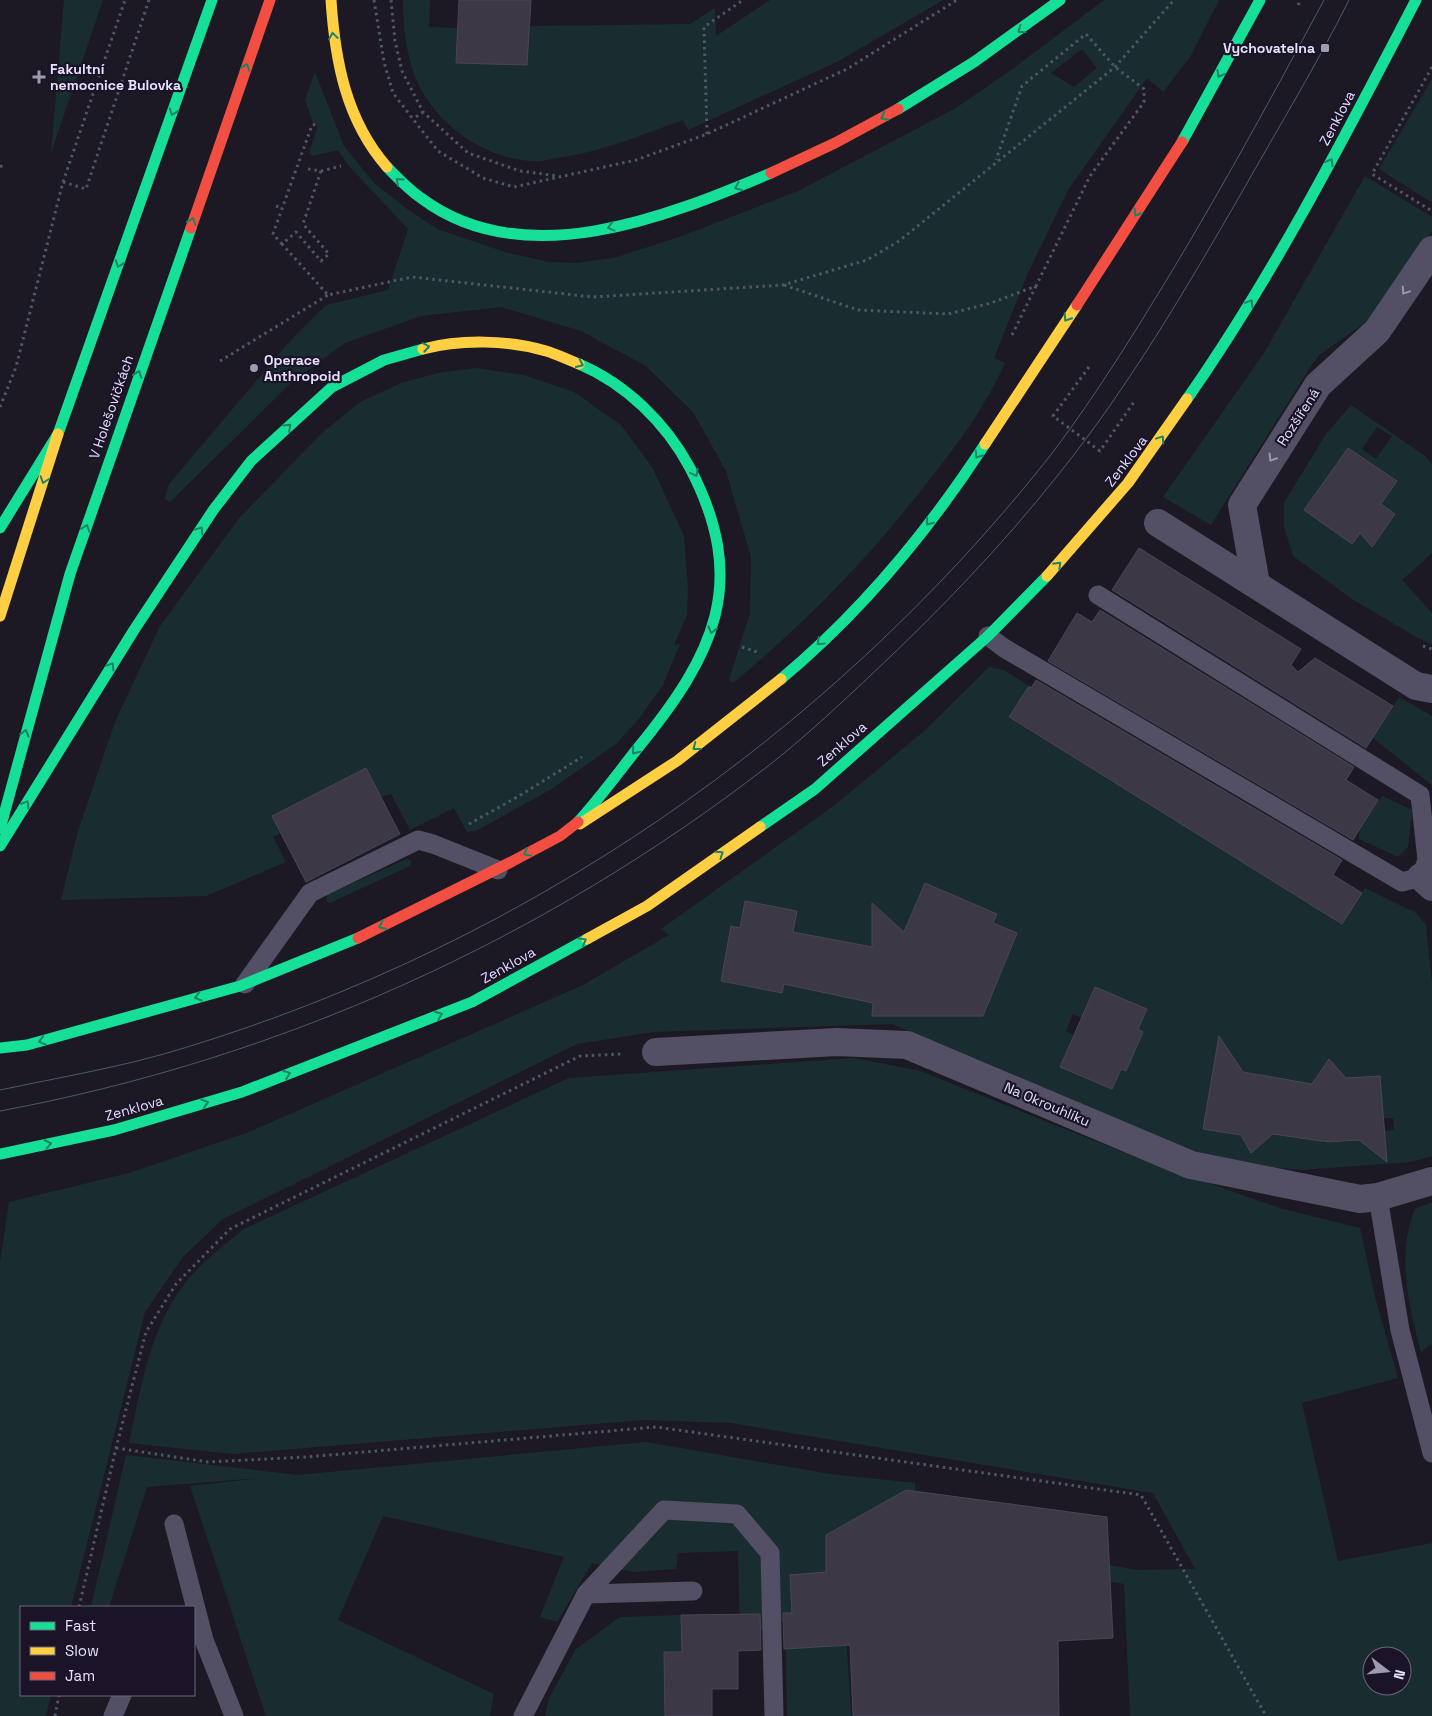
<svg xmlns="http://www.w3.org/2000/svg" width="1432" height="1716" font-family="'Space Grotesk',sans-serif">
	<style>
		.green { fill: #192d31; fill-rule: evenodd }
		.building { fill: #3c3845; stroke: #4a4556 }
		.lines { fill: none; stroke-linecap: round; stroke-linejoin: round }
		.path { stroke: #4f5665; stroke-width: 3; stroke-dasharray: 2.5 4; stroke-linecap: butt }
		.lane { stroke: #534f64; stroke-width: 19 }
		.street { stroke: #534f64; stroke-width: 28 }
		.fast { stroke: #16e098; stroke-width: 11 }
		.slow { stroke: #ffcf43; stroke-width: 11 }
		.jam { stroke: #f24e42; stroke-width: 11 }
		.tram { stroke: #4e5a6b; stroke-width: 1 }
		.oneway { stroke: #188466 }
		.oneway2 { stroke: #9d98b0 }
		.poi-dot { fill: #a09ab0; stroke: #1b1429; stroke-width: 2 }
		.labels { text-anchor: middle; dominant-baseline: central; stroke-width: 4.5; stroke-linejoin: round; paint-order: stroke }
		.poi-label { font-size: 14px; font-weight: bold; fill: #e7e0fb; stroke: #1b1429; text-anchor: start }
		.street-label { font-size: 14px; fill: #e7e0fb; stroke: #1b1429 }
	</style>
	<rect width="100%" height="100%" fill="#1c1924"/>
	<g class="green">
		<path d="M64,0H103L51,153Z"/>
		<path d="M403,0H430L429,27L458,28L456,63L527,65L529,26L690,24L715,8L716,36L770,0H943L837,62L688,130L683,120C641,135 601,152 557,158C550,159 541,162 534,161C479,159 425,117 411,64C405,43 403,22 403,0Z"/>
		<path d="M1104,0H1219L1190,57L1163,92L1147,78L1068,190L1028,273L994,358L1005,363C985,408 956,446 926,484C869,558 805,623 733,683L729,680L750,613L751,557L726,471L693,412L646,366L581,331L501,307L421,316L345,343L293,381L170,502L165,499L169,484L290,341L326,305L388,290L408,229L348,165L338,150L312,156L309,153L318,126L313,123L305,99L315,72L344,146L374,183L407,209L437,229L505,252L548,262L575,263L614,258L682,236L798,191L956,108L1011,70ZM1082,49L1097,68L1074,87L1051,73Z"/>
		<path d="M1432,79V200L1431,202L1379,169Z"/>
		<path d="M1365,176L1432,217V231L1372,318L1319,355L1311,366L1211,525L1163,497L1264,353Z"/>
		<path d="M476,368L524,375L574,392L621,425L652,467L684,536L688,589L687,615L674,645L680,644L663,685L638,720L616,744L550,790L476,831L467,832L454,808L410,830L391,794L381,797L366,768L273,815L281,833L273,837L286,862L206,896L61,900L78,831L115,722L160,626L240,517L323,432L360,402L401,383L438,373Z"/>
		<path d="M1351,405L1425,456L1432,464V553L1402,580L1432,613V644L1418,638L1352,599L1293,556L1284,527V503L1326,434ZM1377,427L1392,436L1376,459L1362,449ZM1348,448L1397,481L1381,504L1395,514L1383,531L1368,521L1352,544L1305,510Z"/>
		<path d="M989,667L1004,670L1029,686L1009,718L1342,924L1365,888L1416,913L1426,925L1432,984V1156L1411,1162L1302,1170L1238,1164L1189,1152L995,1072L893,1024L653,1032L577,1044L223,1219L183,1257L145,1312L71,1607H21V1695H51L46,1716H0V1262L9,1202L129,1173L249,1132L583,985L669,935L661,929L835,805L923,732ZM926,883L997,914L993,923L873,1016L872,904L904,932ZM745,901L797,911L782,993L721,981L731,926L740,928ZM1146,1009L1138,1029L1143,1032L1126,1071L1121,1069L1111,1089L1060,1067L1074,1035L1066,1031L1073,1014L1082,1018ZM1239,1072L1266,1133L1264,1142L1259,1146H1248L1244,1139ZM1318,1077L1343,1078L1383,1118H1393L1394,1130L1384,1131L1372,1149L1366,1146L1364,1140L1323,1143Z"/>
		<path d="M1399,697L1432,716V785L1373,738Z"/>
		<path d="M1383,796L1412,810L1408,847L1398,857L1359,839C1358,826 1373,804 1383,796Z"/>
		<path d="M406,859L411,861L410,866L330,903L326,901L327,895Z"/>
		<path d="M854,1058L920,1071L1135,1157L1279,1208L1360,1228L1375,1297L1398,1378L1302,1403L1338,1561L1432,1543V1716H1130L1124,1584L840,1531L851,1716H787L785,1620L740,1641L738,1551L678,1553L676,1569L633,1572L592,1563L557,1622L540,1617L564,1557L383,1516L338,1620L494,1694L490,1716H266L190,1486L260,1478L147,1487L109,1607H91L126,1455L298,1475L646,1442L830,1474L915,1483L919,1531L1137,1570L1195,1569L1153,1493L731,1423L643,1420L233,1454L129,1443C141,1389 149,1331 183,1286C199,1264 223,1246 244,1229L569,1078ZM1372,1656H1402V1686H1372Z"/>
		<path d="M1432,1202V1346L1431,1344L1421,1352C1409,1307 1396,1255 1415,1209Z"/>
		<path d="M681,1615L682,1652L665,1716H545L549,1699L575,1650L620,1617Z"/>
	</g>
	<g class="building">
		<path d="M459,0H531L527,65L456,63Z"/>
		<path d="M1348,448L1397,481L1381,504L1395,514L1372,547L1360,533L1352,544L1304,510Z"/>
		<path d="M1139,548L1301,649L1291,665L1298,672L1315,658L1393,706L1366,748L1112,590Z"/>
		<path d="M1100,610L1354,767L1346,780L1378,800L1353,840L1048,661L1077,613L1092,622Z"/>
		<path d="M1036,680L1342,860L1333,875L1362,893L1342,924L1009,717L1029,686L1031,688Z"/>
		<path d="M366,768L400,834L306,882L272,816Z"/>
		<path d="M925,883L997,914L993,923L1017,933L983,1016H872L873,1003L784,984L782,993L721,981L731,926L740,928L745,901L797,911L793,932L872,947V903L904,932Z"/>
		<path d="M1095,987L1147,1009L1138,1029L1143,1032L1126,1071L1121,1069L1112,1089L1060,1067Z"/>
		<path d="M1219,1036L1243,1072L1312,1084L1329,1059L1346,1078L1380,1076L1387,1162L1359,1140L1328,1142L1273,1134L1251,1153L1241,1135L1203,1129Z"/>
		<path d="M906,1490L1107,1517L1113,1638L1058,1641L1059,1716H853L850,1645L784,1649L783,1613H792L790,1575L826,1572V1535Z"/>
		<path d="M760,1614L761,1650L738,1651V1689H712V1716H665L664,1652H682L681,1615Z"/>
	</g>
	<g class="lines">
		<g class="path">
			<path d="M374,0L384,62L393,93L409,114L438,151L483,178L514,187L636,160L707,134L847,69L957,0"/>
			<path d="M391,0L395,41L402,71L423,112L468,153L520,171L558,176"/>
			<path d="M1298,5L1301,0"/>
			<path d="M1432,67L1372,174L1432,211"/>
			<path d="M416,117L423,112"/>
			<path d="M707,134L704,27L743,0"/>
			<path d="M0,166L6,167"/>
			<path d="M308,169L321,171L341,166"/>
			<path d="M321,171L303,224L329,254L321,261L296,232L282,244L328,295L412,277L593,297L783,285L867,260L899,241L1115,67L1174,0"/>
			<path d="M63,182L86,189L149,0"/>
			<path d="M276,206L282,208"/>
			<path d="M282,244L273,234L312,125L319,124"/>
			<path d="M784,285L858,310L948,314L991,303L1036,286L1090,176L1144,102V89L1115,67L1086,34L1022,86L996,160"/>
			<path d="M1012,335L1036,286"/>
			<path d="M220,361L328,295"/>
			<path d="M1089,367L1053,416L1100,451L1134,402"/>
			<path d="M0,407L16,367L63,182L125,0"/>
			<path d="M1423,646L1432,649"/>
			<path d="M742,647L757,652"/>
			<path d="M469,824L519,796L582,757"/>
			<path d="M116,1448L208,1462L306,1457L656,1427L1141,1495L1266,1716"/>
			<path d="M79,1607L116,1448L146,1332L176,1284L230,1229L580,1056L621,1054"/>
			<path d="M55,1716L59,1695"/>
		</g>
		<g class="lane">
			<path d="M988,636L1004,648L1402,882L1421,877L1427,860L1420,795L1098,595"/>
			<path d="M245,984L310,893L418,840L433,844L498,870"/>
			<path d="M1378,1197L1400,1330L1432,1453"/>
			<path d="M174,1524L204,1640L234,1716"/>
			<path d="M586,1594L693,1591"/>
			<path d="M113,1716L122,1695"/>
			<path d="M523,1716L586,1594L664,1510L737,1514L770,1553L774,1716"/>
		</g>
		<g class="street">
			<path d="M1158,523L1416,686L1432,689"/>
			<path d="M1256,584L1242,505L1318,385L1377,331L1432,250"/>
			<path d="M1421,877L1432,887"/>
			<path d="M656,1052L837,1042L907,1045L1191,1165L1360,1199L1378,1197L1432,1181"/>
		</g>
		<g class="fast">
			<path d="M898,109L974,62L1060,0"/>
			<path d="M1182,142L1260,0"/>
			<path d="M387,167C398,178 408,189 421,198C524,275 666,217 771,173"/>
			<path d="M1187,399C1275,273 1345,136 1416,0"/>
			<path d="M0,528L58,434L212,0"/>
			<path d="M781,679C860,613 929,530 985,444"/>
			<path d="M578,822C599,799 618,773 637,749C714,655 750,583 690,468C666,423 626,384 579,364"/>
			<path d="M760,827L815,789L988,636L1047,576"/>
			<path d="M0,829L70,574L191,228"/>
			<path d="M0,846L134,630L214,509L251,461L332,387L384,360L423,349"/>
			<path d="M0,1048L27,1045L240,986L358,938"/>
			<path d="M0,1154L114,1130L242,1092L472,1002L587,939"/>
		</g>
		<g class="slow">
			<path d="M331,0C335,61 346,120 387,167"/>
			<path d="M423,349C461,339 508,340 546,351C557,354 568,360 579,364"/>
			<path d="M985,444L1077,305"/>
			<path d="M1047,576L1128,483L1187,399"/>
			<path d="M0,616L58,434"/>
			<path d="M580,824L677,761L781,679"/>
			<path d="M587,939L647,906L760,827"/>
		</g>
		<g class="jam">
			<path d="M771,173L835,143L898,109"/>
			<path d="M191,228L270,0"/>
			<path d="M1077,305L1182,142"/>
			<path d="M358,938L511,862L560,836L578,822"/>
		</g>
		<g class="tram">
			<path d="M0,1090C61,1077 123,1067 184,1048C523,945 825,738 1046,461C1081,416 1112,368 1142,320C1207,216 1266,108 1324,0"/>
			<path d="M0,1111C280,1059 543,940 768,766C804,738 838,706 871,675C938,612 1001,547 1058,475C1128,388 1186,289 1242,192C1278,128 1316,66 1349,0"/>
		</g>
	</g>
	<defs><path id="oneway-chevron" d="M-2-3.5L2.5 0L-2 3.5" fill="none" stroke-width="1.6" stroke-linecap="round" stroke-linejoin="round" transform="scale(1.25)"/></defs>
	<g class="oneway">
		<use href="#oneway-chevron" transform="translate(1021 30) rotate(145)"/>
		<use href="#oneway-chevron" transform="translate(333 36) rotate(-98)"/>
		<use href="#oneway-chevron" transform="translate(246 67) rotate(-71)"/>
		<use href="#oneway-chevron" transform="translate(1220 74) rotate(119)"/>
		<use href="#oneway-chevron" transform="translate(173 112) rotate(109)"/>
		<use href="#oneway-chevron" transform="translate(884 117) rotate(153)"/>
		<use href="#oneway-chevron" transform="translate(1330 162) rotate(-61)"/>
		<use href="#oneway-chevron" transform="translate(399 181) rotate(-138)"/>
		<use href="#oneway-chevron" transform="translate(738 187) rotate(158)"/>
		<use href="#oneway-chevron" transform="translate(1137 213) rotate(123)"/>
		<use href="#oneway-chevron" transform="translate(192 221) rotate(-71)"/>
		<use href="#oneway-chevron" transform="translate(611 227) rotate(165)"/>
		<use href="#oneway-chevron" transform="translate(119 264) rotate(110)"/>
		<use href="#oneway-chevron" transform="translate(1250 303) rotate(-59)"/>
		<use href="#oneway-chevron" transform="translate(1067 318) rotate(123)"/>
		<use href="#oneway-chevron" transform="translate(426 347) rotate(-10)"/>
		<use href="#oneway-chevron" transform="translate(580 364) rotate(25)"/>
		<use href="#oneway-chevron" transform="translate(138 374) rotate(-71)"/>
		<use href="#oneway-chevron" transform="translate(288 427) rotate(-43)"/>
		<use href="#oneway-chevron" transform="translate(1161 439) rotate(-56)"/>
		<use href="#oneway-chevron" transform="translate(978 455) rotate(123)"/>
		<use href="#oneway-chevron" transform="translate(695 473) rotate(62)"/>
		<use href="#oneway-chevron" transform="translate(44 480) rotate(108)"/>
		<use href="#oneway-chevron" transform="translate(929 522) rotate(128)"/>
		<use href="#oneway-chevron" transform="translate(86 528) rotate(-71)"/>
		<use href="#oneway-chevron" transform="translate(200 530) rotate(-56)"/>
		<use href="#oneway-chevron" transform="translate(1058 565) rotate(-45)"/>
		<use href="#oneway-chevron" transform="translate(712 630) rotate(104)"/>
		<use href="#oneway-chevron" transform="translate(820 642) rotate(136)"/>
		<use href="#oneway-chevron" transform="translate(111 666) rotate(-58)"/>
		<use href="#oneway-chevron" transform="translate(25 733) rotate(-76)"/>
		<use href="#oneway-chevron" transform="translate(696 747) rotate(143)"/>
		<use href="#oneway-chevron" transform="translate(635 751) rotate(129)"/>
		<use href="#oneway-chevron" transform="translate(26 804) rotate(-58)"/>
		<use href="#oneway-chevron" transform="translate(527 853) rotate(151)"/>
		<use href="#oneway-chevron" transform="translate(720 854) rotate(-35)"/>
		<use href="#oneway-chevron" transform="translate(382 926) rotate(155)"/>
		<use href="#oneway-chevron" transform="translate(583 941) rotate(-29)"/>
		<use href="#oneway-chevron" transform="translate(198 997) rotate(164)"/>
		<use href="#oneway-chevron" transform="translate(439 1015) rotate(-21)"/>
		<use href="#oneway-chevron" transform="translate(42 1041) rotate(164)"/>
		<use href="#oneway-chevron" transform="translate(287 1074) rotate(-21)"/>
		<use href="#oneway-chevron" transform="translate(205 1103) rotate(-17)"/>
		<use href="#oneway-chevron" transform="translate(48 1144) rotate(-12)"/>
	</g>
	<g class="oneway2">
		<use href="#oneway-chevron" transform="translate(1405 291) rotate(124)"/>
		<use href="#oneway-chevron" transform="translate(1272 458) rotate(122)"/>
	</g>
	<g class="poi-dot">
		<rect x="1320" y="43" width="10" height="10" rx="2.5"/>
		<path d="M36.5 69.5h5v5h5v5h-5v5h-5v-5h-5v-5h5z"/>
		<circle cx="254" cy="368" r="5"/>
	</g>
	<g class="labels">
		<g class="poi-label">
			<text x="1315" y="48" text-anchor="end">Vychovatelna</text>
			<text x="50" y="69">Fakultní<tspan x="50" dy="16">nemocnice Bulovka</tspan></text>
			<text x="264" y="360">Operace<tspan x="264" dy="16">Anthropoid</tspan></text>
		</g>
		<g class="street-label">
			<text transform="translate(1337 118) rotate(-62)">Zenklova</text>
			<text transform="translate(111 407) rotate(-71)">V Holešovičkách</text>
			<text transform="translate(1298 417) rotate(-57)">Rozšířená</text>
			<text transform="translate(1126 461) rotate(-53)">Zenklova</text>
			<text transform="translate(842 744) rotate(-41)">Zenklova</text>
			<text transform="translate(508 965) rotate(-29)">Zenklova</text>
			<text transform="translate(1047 1104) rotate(23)">Na Okrouhlíku</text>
			<text transform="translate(134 1108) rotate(-16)">Zenklova</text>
		</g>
	</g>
	<rect x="20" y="1606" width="175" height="90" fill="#1b1429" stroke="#6d667d"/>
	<rect x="30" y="1622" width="25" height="8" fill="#16e098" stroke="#6d667d"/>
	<text x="65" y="1631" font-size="15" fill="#e7e0fb">Fast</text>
	<rect x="30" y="1647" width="25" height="8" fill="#ffcf43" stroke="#6d667d"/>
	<text x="65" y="1656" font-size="15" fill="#e7e0fb">Slow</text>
	<rect x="30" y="1672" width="25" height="8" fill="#f24e42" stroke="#6d667d"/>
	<text x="65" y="1681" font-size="15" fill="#e7e0fb">Jam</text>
	<g transform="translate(1387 1671) rotate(106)"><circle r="24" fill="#1b1429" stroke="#6d667d"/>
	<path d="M0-4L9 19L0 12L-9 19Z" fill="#a09ab0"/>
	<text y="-8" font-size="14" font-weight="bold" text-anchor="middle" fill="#e7e0fb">N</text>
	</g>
</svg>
